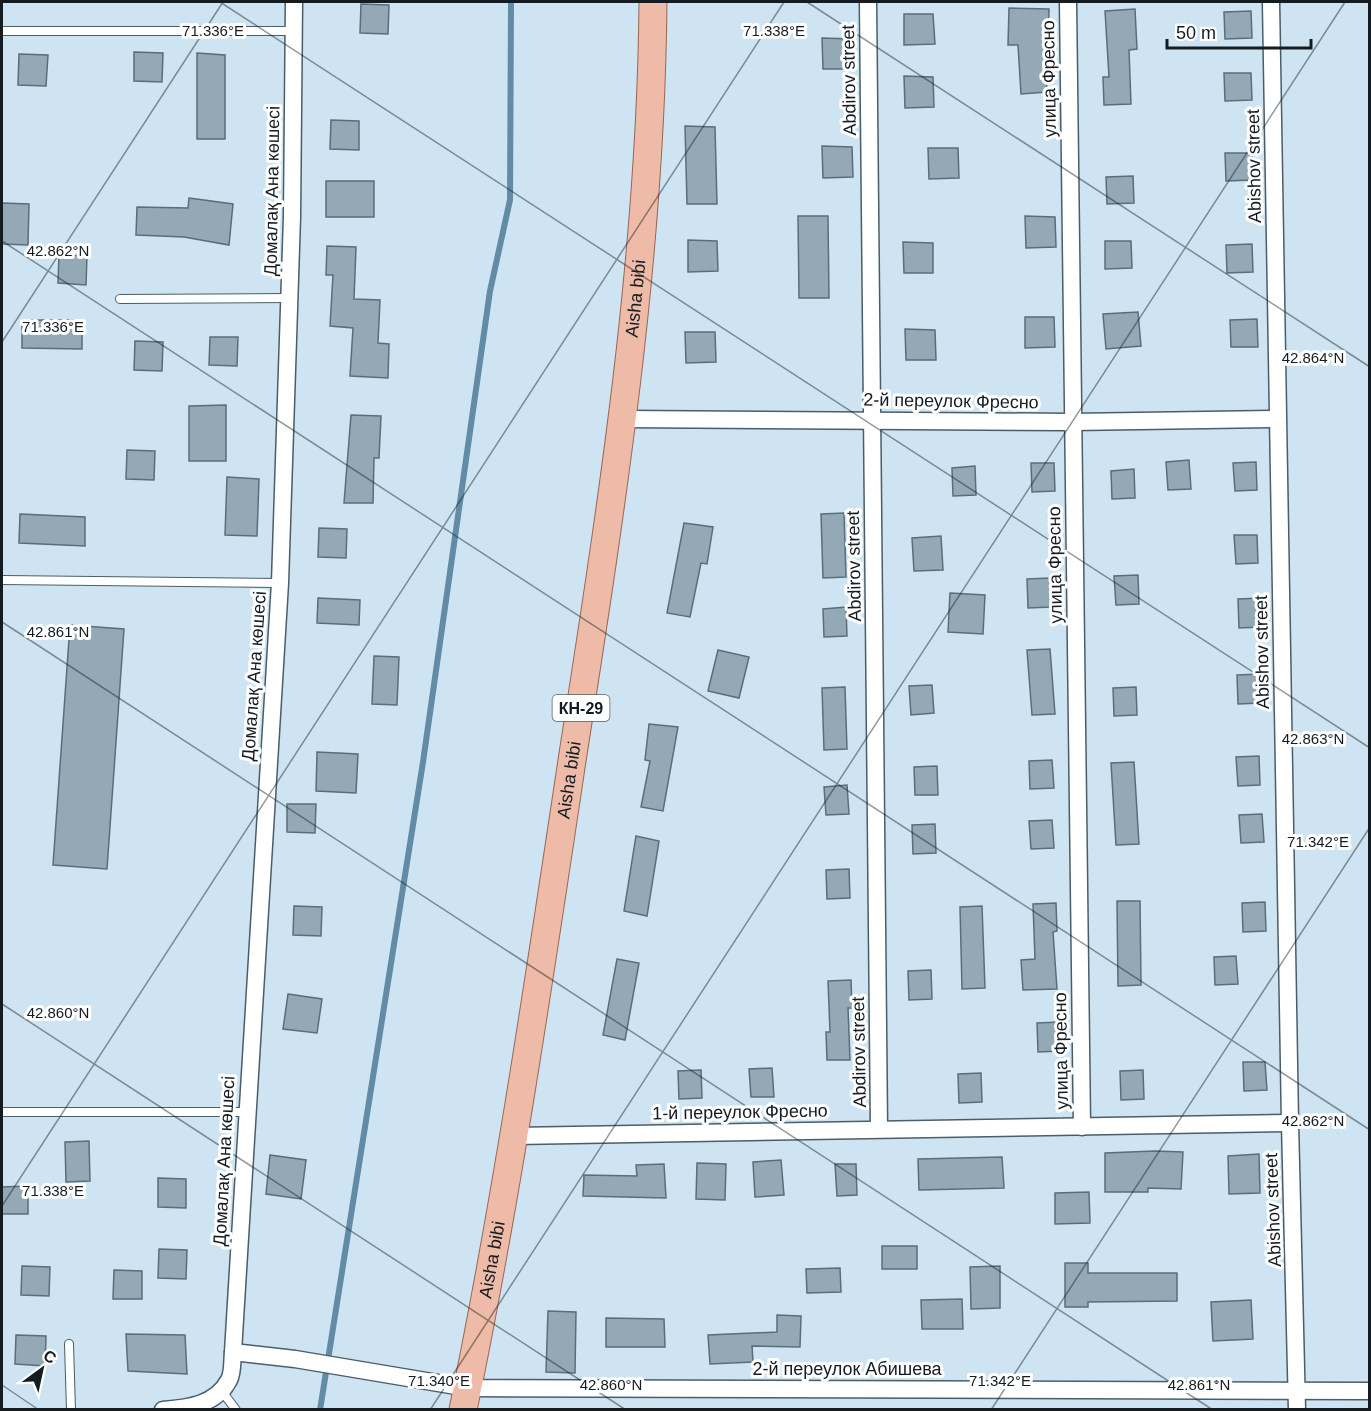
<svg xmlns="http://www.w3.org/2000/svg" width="1371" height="1411" font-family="Helvetica,sans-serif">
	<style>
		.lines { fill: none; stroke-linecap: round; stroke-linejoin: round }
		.stream { stroke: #628ca5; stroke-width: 6 }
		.building { fill: #94a9b6; stroke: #5a6e7a; stroke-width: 1.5 }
		.service-casing { stroke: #4a5d69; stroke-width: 10 }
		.minor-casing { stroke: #4a5d69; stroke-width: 19 }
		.primary-casing { stroke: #996652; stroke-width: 29 }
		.service { stroke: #fff; stroke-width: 8 }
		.minor { stroke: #fff; stroke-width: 16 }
		.primary { stroke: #edbba7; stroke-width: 27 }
		.ticks { fill: none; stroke: #141c21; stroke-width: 1.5; stroke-opacity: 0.45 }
		.labels { text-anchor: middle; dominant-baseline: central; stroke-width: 6; stroke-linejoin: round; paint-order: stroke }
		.shield { fill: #fff; stroke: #5a6064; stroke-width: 1.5 }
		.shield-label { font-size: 16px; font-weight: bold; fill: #141c21 }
		.street-label { font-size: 18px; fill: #141c21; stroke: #fff }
		.ticks-label { font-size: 15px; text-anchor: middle; fill: #141c21; stroke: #fff; stroke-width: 6; stroke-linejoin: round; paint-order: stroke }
	</style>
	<rect width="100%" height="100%" fill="#cee4f2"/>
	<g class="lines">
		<path class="stream" d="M320,1410L423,762L490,291L510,200L511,2"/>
	</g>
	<g class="building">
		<path d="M361,4L389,5L388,34L360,33Z"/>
		<path d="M1009,8L1049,9L1048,46H1045L1047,92L1021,94L1018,45H1008Z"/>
		<path d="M1135,9L1137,49L1129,50L1131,104L1104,105L1103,77H1109L1105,11Z"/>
		<path d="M1251,11L1252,38L1225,39L1224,12Z"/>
		<path d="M904,14H933L935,44L904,45Z"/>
		<path d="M822,38L852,39V69H823Z"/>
		<path d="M134,52L163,53L162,82L134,81Z"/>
		<path d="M197,53L225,55V139H197Z"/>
		<path d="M19,54L48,55L46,86L18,85Z"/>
		<path d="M1224,73H1251L1252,100L1225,101Z"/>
		<path d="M904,76L933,77L934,107L905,108Z"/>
		<path d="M331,120L359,121V150L330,149Z"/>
		<path d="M685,126L715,127L717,204H687Z"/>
		<path d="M822,146L852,147L853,177L823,178Z"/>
		<path d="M928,148H958L959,178L929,179Z"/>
		<path d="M1225,153H1252L1253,180L1226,181Z"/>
		<path d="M1133,176L1134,203L1107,204L1106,177Z"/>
		<rect x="326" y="181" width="48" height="36"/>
		<path d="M189,198L233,204L229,245L184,237L136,235L137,207L188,208Z"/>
		<path d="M2,203L29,204L28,245L2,244Z"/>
		<path d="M798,216H828L829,298H799Z"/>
		<path d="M1025,216L1055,217L1056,247L1026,248Z"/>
		<path d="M688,240L717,241L718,271L688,272Z"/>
		<path d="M1105,241H1131L1132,268L1105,269Z"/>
		<path d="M903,242L933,243V273H904Z"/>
		<path d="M1252,244L1253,272L1227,273L1226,245Z"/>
		<path d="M327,246L356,247L354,299L380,300L378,343L389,344L388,378L350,376L353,328L330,326L333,275H326Z"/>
		<path d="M59,255L87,256L86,285L58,283Z"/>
		<path d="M1138,312L1141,346L1106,349L1103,314Z"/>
		<path d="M1025,317H1054L1055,347L1025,348Z"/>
		<path d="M1257,319L1258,347H1231L1230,320Z"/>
		<path d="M22,320H82V349L22,348Z"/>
		<path d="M905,329L935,330L936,360H906Z"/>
		<path d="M685,332H715L716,362L686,363Z"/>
		<path d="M210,337H238L237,366L209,365Z"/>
		<path d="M135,341L163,342L162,371L134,370Z"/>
		<path d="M226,405V461H189V406Z"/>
		<path d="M351,415L381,416L379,458H374L373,503H344Z"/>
		<path d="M127,450L155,451L154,480L126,479Z"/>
		<path d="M1189,460L1191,489L1168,490L1166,462Z"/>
		<path d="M1256,462L1257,490L1235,491L1233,463Z"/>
		<path d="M1031,463H1054L1055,491L1032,492Z"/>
		<path d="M975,466L976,495L953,496L952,468Z"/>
		<path d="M1134,469L1135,498L1112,499L1111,471Z"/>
		<path d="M227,477L259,479L257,536L225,535Z"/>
		<path d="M844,513L846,577L823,578L821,514Z"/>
		<path d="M20,514L85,517V546L19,543Z"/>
		<path d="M684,523L713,527L707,564L701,563L690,617L667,613Z"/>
		<path d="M319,528L347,529L346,558L318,557Z"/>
		<path d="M1234,535H1257L1258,563L1236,564Z"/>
		<path d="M941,536L943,570L914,571L912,538Z"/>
		<path d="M1138,575L1139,604L1116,605L1114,576Z"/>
		<path d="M1050,578L1051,607L1028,608L1027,579Z"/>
		<path d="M950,593L985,595L983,634L948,632Z"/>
		<path d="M318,598L360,600L359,625L317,623Z"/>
		<path d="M1261,598L1262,627L1239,628L1238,599Z"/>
		<path d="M846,607L847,636L824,637L823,609Z"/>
		<path d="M70,625L124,629L107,869L53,865Z"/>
		<path d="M1050,649L1055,714L1032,715L1027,650Z"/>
		<path d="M718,650L749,657L739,698L708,691Z"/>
		<path d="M374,656L399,657L397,705L372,704Z"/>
		<path d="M1260,674L1261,703L1238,704L1237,675Z"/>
		<path d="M932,685L934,713L911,715L909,686Z"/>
		<path d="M845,687L847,749L824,750L822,688Z"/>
		<path d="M1136,687L1137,715L1114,716L1113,688Z"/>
		<path d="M649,724L678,727L663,811L641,807L650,761L645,760Z"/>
		<path d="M317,752L358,754L356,793L316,791Z"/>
		<path d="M1259,756L1260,785L1238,786L1236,757Z"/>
		<path d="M1052,760L1054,788L1030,789L1029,761Z"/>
		<path d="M1134,762L1139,844L1116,845L1111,763Z"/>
		<path d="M937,766L938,795H915L914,767Z"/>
		<path d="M847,785L849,814L826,815L824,787Z"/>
		<path d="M287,804H316L315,833L287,832Z"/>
		<path d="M1262,814L1264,842L1241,843L1239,815Z"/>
		<path d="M1052,820L1054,848L1031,849L1029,821Z"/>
		<path d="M935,824L936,853L913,854L912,825Z"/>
		<path d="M636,836L659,841L647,916L624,911Z"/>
		<path d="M849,869L850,898L827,899L826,870Z"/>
		<path d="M1117,901H1140L1141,985L1118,986Z"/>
		<path d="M1265,902L1266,931L1243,932L1242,903Z"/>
		<path d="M1056,903L1057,931L1053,932L1057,989L1023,990L1021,960L1035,959L1033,904Z"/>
		<path d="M294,906L322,907L321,936L293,935Z"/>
		<path d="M982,906L985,988L962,989L960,907Z"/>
		<path d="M1236,956L1238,984L1215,985L1214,957Z"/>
		<path d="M617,959L639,963L625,1040L603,1035Z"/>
		<path d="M931,970L932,999L909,1000L908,971Z"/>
		<path d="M851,980L852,1008H848L850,1060H827L826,1032H830L828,981Z"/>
		<path d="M288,994L322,999L317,1033L283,1029Z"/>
		<path d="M1059,1022L1061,1051L1038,1052L1037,1023Z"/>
		<path d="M1243,1062H1265L1267,1090L1244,1091Z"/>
		<path d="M772,1068L774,1097H751L749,1069Z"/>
		<path d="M701,1070L702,1098L679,1099L678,1071Z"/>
		<path d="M1143,1070L1144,1099L1121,1100L1120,1071Z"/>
		<path d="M981,1073L982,1102L959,1103L958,1074Z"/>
		<path d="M89,1141L90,1181L66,1182L65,1142Z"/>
		<path d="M1155,1151L1183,1152L1181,1189L1148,1188V1192H1105V1153Z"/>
		<path d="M1259,1154L1260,1193L1229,1194L1228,1156Z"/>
		<path d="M270,1155L306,1160L301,1199L266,1194Z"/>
		<path d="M1002,1157L1004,1188L919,1190L918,1159Z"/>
		<path d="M781,1160L784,1195L755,1197L753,1162Z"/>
		<path d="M697,1163L726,1164L725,1200L696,1199Z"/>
		<path d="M664,1164L666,1198L583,1196L584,1175L637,1176L636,1165Z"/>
		<path d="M835,1164H856L857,1195L837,1196Z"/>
		<path d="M158,1178L186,1179V1208L158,1207Z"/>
		<path d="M28,1186V1214H2V1187Z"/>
		<path d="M1089,1192L1090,1223L1055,1224V1193Z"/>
		<rect x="882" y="1246" width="35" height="23"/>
		<path d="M159,1249L187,1250L186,1279L158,1278Z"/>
		<path d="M1065,1263H1088V1273H1177V1301L1088,1302V1307H1065Z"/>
		<path d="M22,1266L50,1267L49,1296L21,1295Z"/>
		<path d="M1000,1266V1308L971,1309L970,1267Z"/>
		<path d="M840,1268L841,1292L807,1293L806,1269Z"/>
		<path d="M114,1270L142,1271V1299H113Z"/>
		<path d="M962,1299L963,1329H922L921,1300Z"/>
		<path d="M1251,1300L1253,1339L1213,1341L1211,1302Z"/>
		<path d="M548,1311L576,1312L575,1373L546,1372Z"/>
		<path d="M777,1315L801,1316L800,1347L752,1346L753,1362L710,1364L708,1335L777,1332Z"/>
		<path d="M606,1318L664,1319L665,1347H606Z"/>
		<path d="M126,1334L185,1335L187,1374L128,1371Z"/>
		<path d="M16,1335L46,1336L45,1366L15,1364Z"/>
	</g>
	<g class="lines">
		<g class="service-casing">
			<g id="service">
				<path d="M2,31H294"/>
				<path d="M120,299L289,298"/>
				<path d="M2,580L280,583"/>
				<path d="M2,1112H246"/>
				<path d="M69,1344L71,1410"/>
				<path d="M221,1390L236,1410"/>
			</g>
		</g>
		<g class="minor-casing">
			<g id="minor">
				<path d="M868,2L879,1129"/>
				<path d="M1068,2L1082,1127"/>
				<path d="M1271,2L1290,1123L1297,1410"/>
				<path d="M624,419L1072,422L1277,419"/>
				<path d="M515,1136L1290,1123"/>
				<path d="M233,1352L295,1359L468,1388L1370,1391"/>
				<path d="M163,1410C188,1408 216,1405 229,1380C233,1373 232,1361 233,1352L280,583L292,217L294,2"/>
			</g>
		</g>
		<g class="primary-casing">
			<g id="primary">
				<path id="s1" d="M463,1410C508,1192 540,973 573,754C612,504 651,255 653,2"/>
			</g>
		</g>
		<use href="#service" class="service"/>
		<use href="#minor" class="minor"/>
		<use href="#primary" class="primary"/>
	</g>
	<path class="ticks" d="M220,2L1370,748M807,2L1370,367M2,241L1370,1130M2,342L223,2M2,622L1213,1410M2,1004L626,1410M2,1206L784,2M2,1385L39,1410M430,1410L1345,2M991,1410L1370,827"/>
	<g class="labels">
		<rect class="shield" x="552.5" y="695" width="57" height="26" rx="4.5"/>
		<g class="shield-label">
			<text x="581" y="708">КН-29</text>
		</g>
		<g class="street-label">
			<text transform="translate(1049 79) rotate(-91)">улица Фресно</text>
			<text transform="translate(849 80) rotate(-91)">Abdirov street</text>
			<text transform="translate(1254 166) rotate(-91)">Abishov street</text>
			<text transform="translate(272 191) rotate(-89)">Домалақ Ана көшесі</text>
			<text stroke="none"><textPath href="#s1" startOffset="1125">Aisha bibi</textPath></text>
			<text transform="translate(951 401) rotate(1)">2-й переулок Фресно</text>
			<text transform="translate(1055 565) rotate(-91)">улица Фресно</text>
			<text transform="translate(854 566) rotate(-91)">Abdirov street</text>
			<text transform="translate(1262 652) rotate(-91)">Abishov street</text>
			<text transform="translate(254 676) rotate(-86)">Домалақ Ана көшесі</text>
			<text stroke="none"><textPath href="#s1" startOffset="639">Aisha bibi</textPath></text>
			<text transform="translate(1061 1051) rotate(-91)">улица Фресно</text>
			<text transform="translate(859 1052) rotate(-91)">Abdirov street</text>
			<text transform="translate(740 1112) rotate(-1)">1-й переулок Фресно</text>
			<text transform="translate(224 1161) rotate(-87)">Домалақ Ана көшесі</text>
			<text transform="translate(1273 1210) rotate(-92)">Abishov street</text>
			<text stroke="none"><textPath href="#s1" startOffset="153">Aisha bibi</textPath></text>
			<text x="847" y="1369">2-й переулок Абишева</text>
		</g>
	</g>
	<g class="ticks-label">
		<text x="213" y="36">71.336°E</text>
		<text x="774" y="36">71.338°E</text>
		<text x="58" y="256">42.862°N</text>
		<text x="53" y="332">71.336°E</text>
		<text x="1313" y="363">42.864°N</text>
		<text x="58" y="637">42.861°N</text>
		<text x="1313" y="744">42.863°N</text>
		<text x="1318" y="847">71.342°E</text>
		<text x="58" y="1018">42.860°N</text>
		<text x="1313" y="1126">42.862°N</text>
		<text x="53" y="1196">71.338°E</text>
		<text x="439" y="1386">71.340°E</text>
		<text x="1000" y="1386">71.342°E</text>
		<text x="611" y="1390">42.860°N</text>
		<text x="1199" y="1390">42.861°N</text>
	</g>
	<rect width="1371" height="1411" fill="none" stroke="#141c21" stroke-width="6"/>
	<g transform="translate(42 1369) rotate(33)" stroke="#ffffff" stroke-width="4.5" paint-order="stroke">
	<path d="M0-4.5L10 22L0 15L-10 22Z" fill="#141c21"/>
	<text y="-9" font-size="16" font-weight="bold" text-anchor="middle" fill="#141c21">С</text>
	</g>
	<path d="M1167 39v9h144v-9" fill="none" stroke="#141c21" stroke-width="3"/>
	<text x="1176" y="39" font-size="18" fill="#141c21" stroke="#ffffff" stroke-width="4.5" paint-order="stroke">50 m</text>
</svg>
